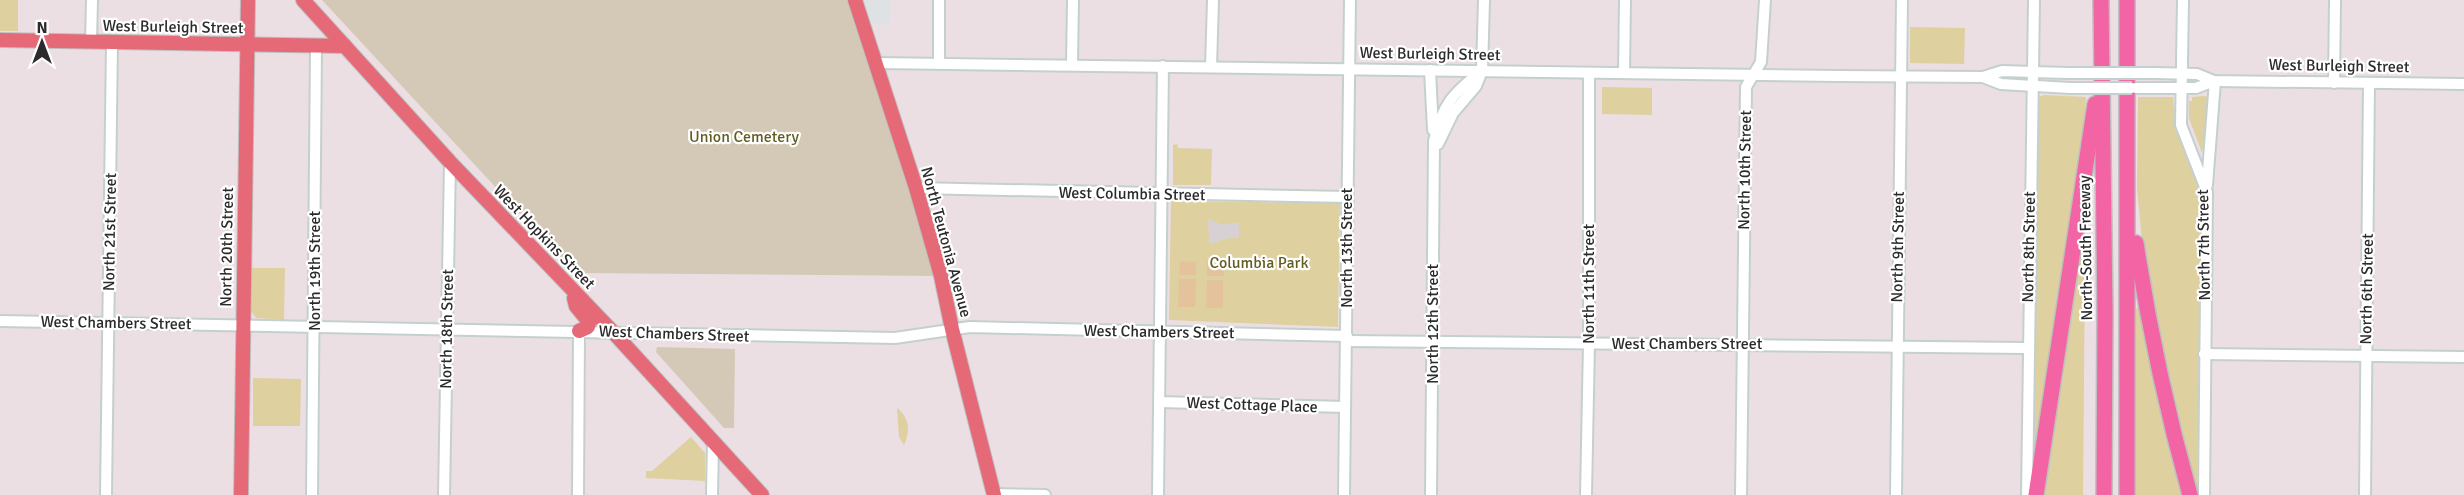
<svg xmlns="http://www.w3.org/2000/svg" width="2464" height="495" font-family="Signika,sans-serif">
	<style>
		.industrial { fill: #dee2e5 }
		.green { fill: #ded09f }
		.cemetery { fill: #d4c9b7 }
		.pitch { fill: #e4c39c }
		.plaza { fill: #d8d1d3 }
		.lines { fill: none; stroke-linecap: round; stroke-linejoin: round }
		.minor-casing { stroke: #c3d0cf; stroke-width: 14 }
		.major-casing { stroke: #bfbfbf; stroke-width: 16 }
		.highway-casing { stroke: #bfbfbf; stroke-width: 18 }
		.minor { stroke: #fff; stroke-width: 10 }
		.major { stroke: #e66978; stroke-width: 14 }
		.highway { stroke: #f264a4; stroke-width: 15 }
		.minor-bridge-casing { stroke: #c3d0cf; stroke-width: 14; stroke-linecap: butt }
		.minor-bridge { stroke: #fff; stroke-width: 10 }
		.labels { text-anchor: middle; dominant-baseline: central; stroke-width: 4.5; stroke-linejoin: round; paint-order: stroke }
		.street-label { font-size: 16px; fill: #2b2b2b; stroke: #fff }
		.park-label { font-size: 16px; fill: #635d20; stroke: #fff }
	</style>
	<rect width="100%" height="100%" fill="#ecdfe3"/>
	<path class="industrial" d="M855,0H891L890,23H863Z"/>
	<g class="green">
		<rect x="0" y="0" width="18" height="31"/>
		<path d="M1910,27L1965,28L1964,64L1910,63Z"/>
		<path d="M1602,87L1652,88V115L1602,114Z"/>
		<path d="M2044,95L2086,97L2082,151L2037,458H2033L2037,98Z"/>
		<path d="M2203,96L2209,97L2202,153L2189,118V101H2192V97Z"/>
		<path d="M2138,97H2173L2176,129L2197,180L2201,198L2197,494H2194L2146,282L2137,188Z"/>
		<path d="M1177,144L1178,148L1212,149L1211,185H1173V145Z"/>
		<path d="M1171,201L1340,203L1338,327L1169,320Z"/>
		<path d="M2081,232L2085,261L2083,495H2042Z"/>
		<path d="M285,268L284,320L256,318L251,311V268Z"/>
		<path d="M2136,308H2139L2160,406L2182,495H2135Z"/>
		<path d="M253,378L301,379L300,426H253Z"/>
		<path d="M897,408C910,418 910,431 904,445L899,437Z"/>
		<path d="M691,437L705,453V481L646,478V471H652Z"/>
	</g>
	<g class="cemetery">
		<path d="M322,0H855L941,276L575,273Z"/>
		<path d="M657,347L735,349L734,428H724L656,352Z"/>
	</g>
	<g class="pitch">
		<path d="M1180,261L1196,262V275H1179Z"/>
		<rect x="1207" y="262" width="17" height="14"/>
		<path d="M1179,279H1196L1195,307H1178Z"/>
		<path d="M1207,280H1223V308H1206Z"/>
	</g>
	<path class="plaza" d="M1208,219L1221,224L1239,223V238H1230L1209,244Z"/>
	<g class="lines">
		<g class="minor-casing">
			<g id="minor">
				<path d="M2183,0L2181,125L2207,192L2204,495"/>
				<path d="M91,42L92,0"/>
				<path d="M939,62V0"/>
				<path d="M877,63L1838,76L1983,77L2002,71L2069,73"/>
				<path d="M1072,64L1073,0"/>
				<path d="M1211,67L1213,0"/>
				<path d="M1430,70L1433,130"/>
				<path d="M1624,73L1625,0"/>
				<path d="M2155,73L2197,74L2214,81L2464,84"/>
				<path d="M1983,77L2001,84L2070,88"/>
				<path d="M2334,83L2335,0"/>
				<path d="M2132,88H2196L2214,81"/>
				<path d="M1438,144L1453,113L1476,86L1482,71L1484,0"/>
				<path d="M2207,185L2215,81"/>
				<path d="M916,188L1347,197"/>
				<path d="M0,321L895,338L970,327L1347,336"/>
				<path d="M1347,341L2027,348"/>
				<path d="M2204,354L2464,357"/>
				<path d="M1159,402L1345,407"/>
				<path d="M994,494L1045,495"/>
				<path d="M106,495L112,42"/>
				<path d="M312,495L316,47"/>
				<path d="M444,495L450,162"/>
				<path d="M578,495L579,331"/>
				<path d="M712,495L713,441"/>
				<path d="M1158,495L1163,66"/>
				<path d="M1344,495L1350,0"/>
				<path d="M1431,495L1434,141C1442,105 1453,93 1482,71"/>
				<path d="M1586,495L1589,343V73"/>
				<path d="M1741,495L1746,87L1761,62L1765,0"/>
				<path d="M1896,495L1902,0"/>
				<path d="M2027,495L2034,0"/>
				<path d="M2365,495L2369,83"/>
			</g>
		</g>
		<g class="major-casing">
			<g id="major">
				<path d="M303,0L450,162L613,332L762,495"/>
				<path d="M855,0L916,188L941,276L952,329L994,495"/>
				<path d="M0,40L345,46"/>
				<path d="M574,298L576,306L589,322L588,327L579,331"/>
				<path d="M241,495L248,0"/>
			</g>
		</g>
		<g class="highway-casing">
			<g id="highway">
				<path d="M2101,0L2105,313L2104,495"/>
				<path d="M2136,243C2149,328 2167,412 2190,495"/>
				<path d="M2036,495L2095,104"/>
				<path d="M2127,495V0"/>
			</g>
		</g>
		<use href="#minor" class="minor"/>
		<use href="#major" class="major"/>
		<use href="#highway" class="highway"/>
		<g class="minor-bridge-casing">
			<g id="minor-bridge">
				<path d="M2069,73H2155"/>
				<path d="M2070,88H2132"/>
			</g>
		</g>
		<use href="#minor-bridge" class="minor-bridge"/>
	</g>
	<g class="labels">
		<g class="street-label">
			<text transform="translate(173 27) rotate(1)">West Burleigh Street</text>
			<text transform="translate(1430 54) rotate(1)">West Burleigh Street</text>
			<text transform="translate(2339 66) rotate(1)">West Burleigh Street</text>
			<text transform="translate(1745 170) rotate(-89)">North 10th Street</text>
			<text transform="translate(1132 194) rotate(1)">West Columbia Street</text>
			<text transform="translate(110 232) rotate(-89)">North 21st Street</text>
			<text transform="translate(544 237) rotate(46)">West Hopkins Street</text>
			<text transform="translate(946 242) rotate(75)">North Teutonia Avenue</text>
			<text transform="translate(2204 245) rotate(-91)">North 7th Street</text>
			<text transform="translate(227 247) rotate(-89)">North 20th Street</text>
			<text transform="translate(1898 247) rotate(-89)">North 9th Street</text>
			<text transform="translate(2029 247) rotate(-89)">North 8th Street</text>
			<text transform="translate(1347 248) rotate(-90)">North 13th Street</text>
			<text transform="translate(2086 248) rotate(-91)">North-South Freeway</text>
			<text transform="translate(315 271) rotate(-90)">North 19th Street</text>
			<text transform="translate(1589 284) rotate(-90)">North 11th Street</text>
			<text transform="translate(2367 289) rotate(-89)">North 6th Street</text>
			<text transform="translate(116 323) rotate(1)">West Chambers Street</text>
			<text transform="translate(1433 324) rotate(-90)">North 12th Street</text>
			<text transform="translate(447 329) rotate(-89)">North 18th Street</text>
			<text transform="translate(1159 332) rotate(1)">West Chambers Street</text>
			<text transform="translate(674 334) rotate(2)">West Chambers Street</text>
			<text x="1687" y="344">West Chambers Street</text>
			<text transform="translate(1252 405) rotate(2)">West Cottage Place</text>
		</g>
		<g class="park-label">
			<text x="744" y="137">Union Cemetery</text>
			<text x="1259" y="263">Columbia Park</text>
		</g>
	</g>
	<g transform="translate(42 42)" stroke="#ffffff" stroke-width="4.5" paint-order="stroke">
	<path d="M0-4.5L10 22L0 15L-10 22Z" fill="#2b2b2b"/>
	<text y="-9" font-size="16" font-weight="bold" text-anchor="middle" fill="#2b2b2b">N</text>
	</g>
</svg>
